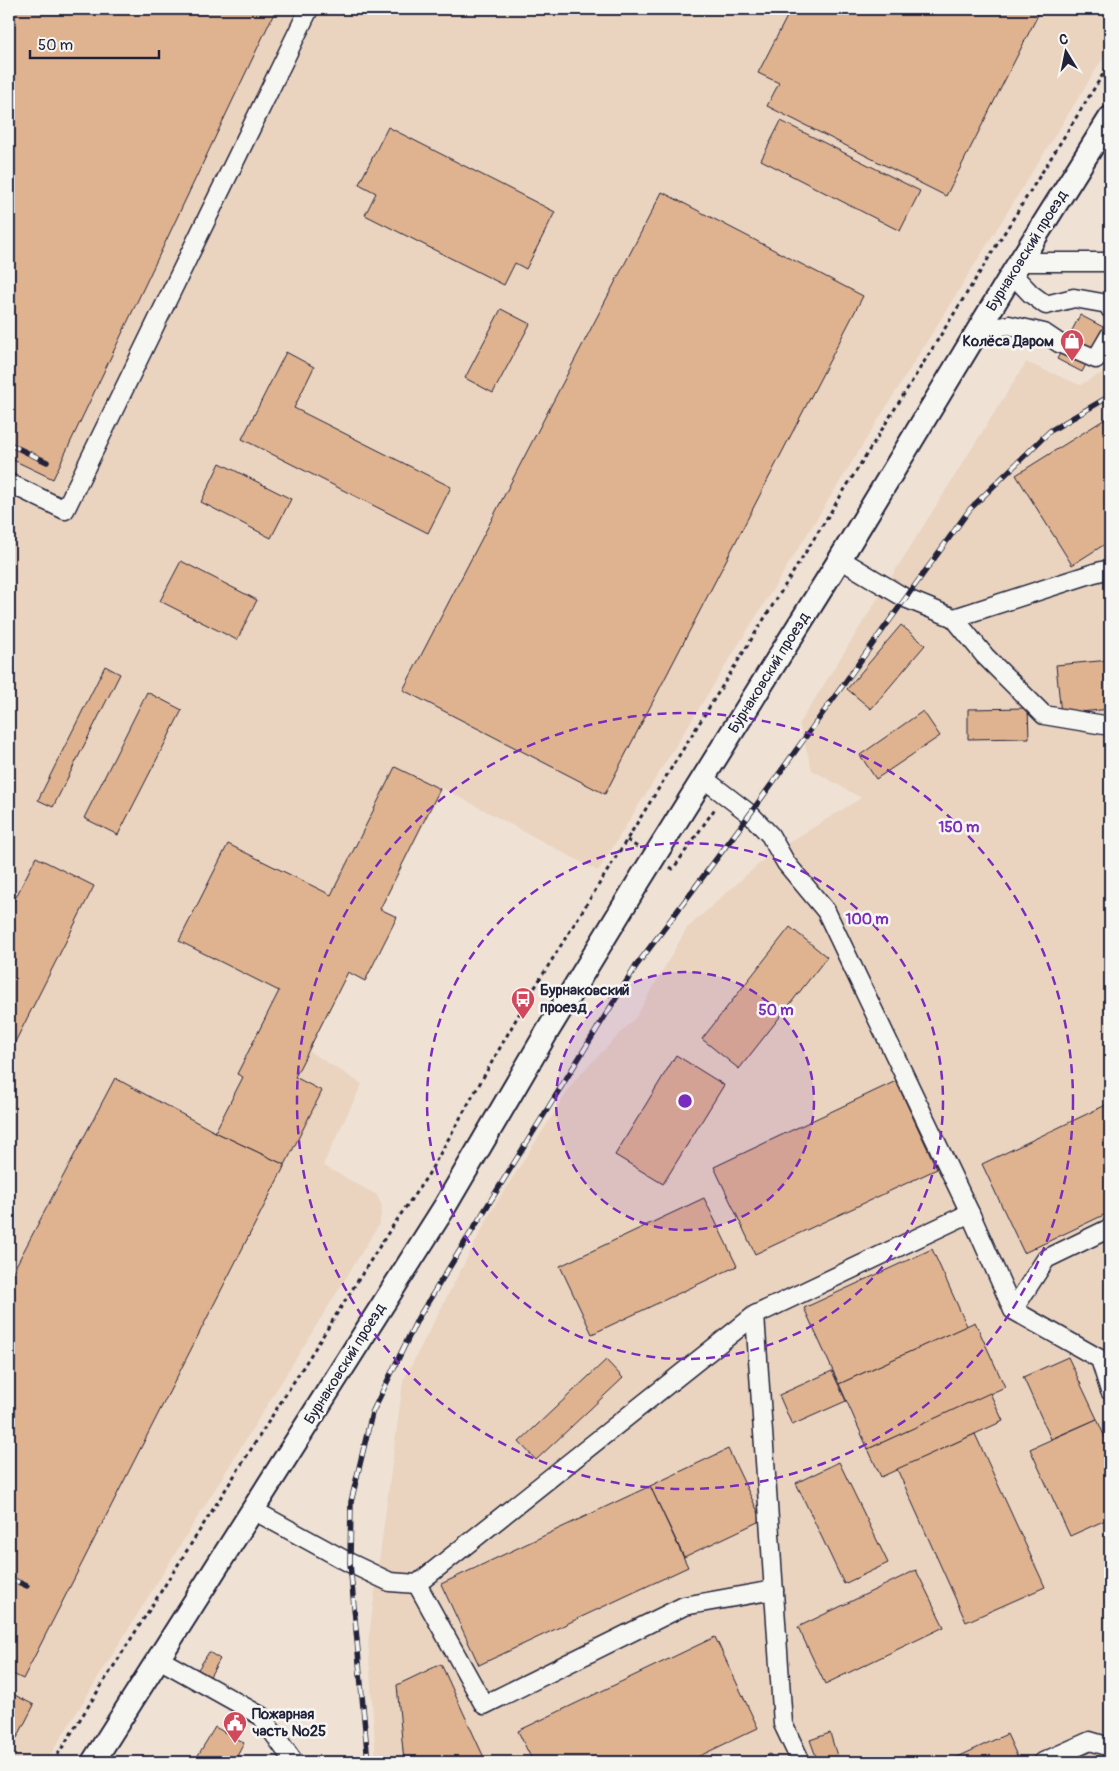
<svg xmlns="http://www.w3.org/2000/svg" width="1119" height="1771" font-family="Pangolin,sans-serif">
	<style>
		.built { fill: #ead4c0 }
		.building { fill: #e0b390; stroke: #22223b }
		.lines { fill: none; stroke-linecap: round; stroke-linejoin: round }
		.minor-casing { stroke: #22223b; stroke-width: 21 }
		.major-casing { stroke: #22223b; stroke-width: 26 }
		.path { stroke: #22223b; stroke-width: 3; stroke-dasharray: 4 4; stroke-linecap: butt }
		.minor { stroke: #f6f6f2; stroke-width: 18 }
		.major { stroke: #f6f6f2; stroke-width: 22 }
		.rail-casing { stroke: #22223b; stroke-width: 5.5 }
		.rail { stroke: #f6f6f2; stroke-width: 4; stroke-dasharray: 11; stroke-linecap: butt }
		.ring { fill: none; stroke: #7b2cbf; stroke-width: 2.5; stroke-dasharray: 9 6 }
		.labels { text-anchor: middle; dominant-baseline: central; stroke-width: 5; stroke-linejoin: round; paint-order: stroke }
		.street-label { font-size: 15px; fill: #22223b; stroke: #f6f6f2 }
		.poi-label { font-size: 15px; font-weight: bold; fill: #22223b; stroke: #f6f6f2; text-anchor: start }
		.centre { fill: #7b2cbf; stroke: #f6f6f2; stroke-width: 2.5 }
		.ring-label { font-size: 15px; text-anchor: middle; font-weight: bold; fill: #7b2cbf; stroke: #f6f6f2; stroke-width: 5; stroke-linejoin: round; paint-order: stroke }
	</style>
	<rect width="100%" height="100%" fill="#efe2d5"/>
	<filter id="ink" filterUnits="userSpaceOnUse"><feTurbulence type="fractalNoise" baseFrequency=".02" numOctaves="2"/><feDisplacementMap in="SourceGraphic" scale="10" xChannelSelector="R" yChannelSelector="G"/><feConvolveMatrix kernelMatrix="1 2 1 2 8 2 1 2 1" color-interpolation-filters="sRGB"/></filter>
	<g filter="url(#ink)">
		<g class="built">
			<path d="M9,9H1110V47L598,871L442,788L309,1051L362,1084L323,1165L377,1195L382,1206L380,1223L46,1762H9Z"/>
			<path d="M1026,362L1080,385L1110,368V1762H376L368,1643L403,1381L493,1208L575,1080L636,1017L687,928L770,854L861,798L812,770L799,724Z"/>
		</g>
		<g class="building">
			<path d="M9,9H276L53,479L9,458Z"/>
			<path d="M791,9H1041L946,196L767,106L779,83L758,73Z"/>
			<path d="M781,121L920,191L900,231L761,160Z"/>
			<path d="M388,127L555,212L526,269L515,263L504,285L365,215L376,193L359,184Z"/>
			<path d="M662,192L863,296L605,794L403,690Z"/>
			<path d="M501,309L530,324L493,393L465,378Z"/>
			<path d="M1080,315L1105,328L1082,372L1057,359Z"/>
			<path d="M286,352L314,367L294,408L451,487L428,533L242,439Z"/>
			<path d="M1110,416V541L1072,565L1016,475Z"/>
			<path d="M220,463L291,499L271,538L201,502Z"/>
			<path d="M181,561L257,600L237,640L160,601Z"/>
			<path d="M901,625L925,645L871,709L847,689Z"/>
			<path d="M1110,660V709L1061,714L1056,665Z"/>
			<path d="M105,666L120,674L53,807L38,800Z"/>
			<path d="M147,692L182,710L118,835L84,818Z"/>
			<path d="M1028,708L1029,738L968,739V709Z"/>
			<path d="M923,711L940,736L876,779L860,755Z"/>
			<path d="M395,767L440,789L380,909L397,917L365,981L348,972L295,1077L322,1091L285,1165L215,1132L243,1077L237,1074L279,991L179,941L228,844L331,895Z"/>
			<path d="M36,857L94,886L9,1054V911Z"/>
			<path d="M790,927L827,957L739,1069L702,1039Z"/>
			<path d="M676,1055L724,1085L663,1184L615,1155Z"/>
			<path d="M115,1078L215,1132L285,1165L23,1679L9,1672V1279Z"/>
			<path d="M896,1081L937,1169L755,1254L714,1167Z"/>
			<path d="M1110,1103V1212L1024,1253L982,1164Z"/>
			<path d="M704,1198L737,1266L592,1334L560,1266Z"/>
			<path d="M932,1249L967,1326L839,1384L804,1308Z"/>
			<path d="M975,1322L1005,1387L868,1449L839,1384Z"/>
			<path d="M1068,1357L1097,1419L1051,1439L1023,1377Z"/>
			<path d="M606,1360L623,1378L536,1460L519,1442Z"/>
			<path d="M832,1371L846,1401L792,1425L779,1395Z"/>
			<path d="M990,1393L1003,1421L881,1477L868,1449Z"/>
			<path d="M1097,1419L1110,1449V1518L1070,1536L1030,1449Z"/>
			<path d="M975,1434L1045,1587L966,1622L897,1469Z"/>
			<path d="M728,1449L762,1520L684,1557L650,1486Z"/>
			<path d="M839,1462L888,1563L844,1584L796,1483Z"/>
			<path d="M650,1486L688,1567L479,1665L441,1584Z"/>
			<path d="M916,1570L944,1627L825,1684L798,1627Z"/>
			<path d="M715,1637L758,1728L687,1762H533L518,1731Z"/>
			<path d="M209,1652L220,1659L209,1678L197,1671Z"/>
			<path d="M441,1664L486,1762H404L397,1685Z"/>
			<path d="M9,1692L34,1705L17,1738L9,1735Z"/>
			<path d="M215,1727L244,1743L234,1762H235H194Z"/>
			<path d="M830,1733L837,1756L818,1762L810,1740Z"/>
			<path d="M1007,1734L1018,1758L1010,1762H947Z"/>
			<path d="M770,1754L774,1762H753Z"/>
		</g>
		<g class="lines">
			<g class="minor-casing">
				<g id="minor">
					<path d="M1020,262H1110"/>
					<path d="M1012,274L1031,294L1046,305L1074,298L1108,304L1110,309"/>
					<path d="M978,331L1009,325L1044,333L1059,343L1096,359L1110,335"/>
					<path d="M9,483L65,510L309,9"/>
					<path d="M840,559L905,598L954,618L1094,573L1110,569"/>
					<path d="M954,618L985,656L1044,715L1110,726"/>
					<path d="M703,778L750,814L770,835L786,863L826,911L970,1213"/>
					<path d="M1013,1310L1046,1259L1110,1228"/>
					<path d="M755,1315L417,1584L484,1705L684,1606L774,1590"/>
					<path d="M253,1510L350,1563L390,1582L417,1584"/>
					<path d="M159,1659L261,1716L294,1762"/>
					<path d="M801,1762L783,1724L755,1315L970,1213L1013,1310L1100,1359L1110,1391"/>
					<path d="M1043,1762L1090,1741L1110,1747"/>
				</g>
			</g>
			<g class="major-casing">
				<path id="major" d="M93,1762L444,1208L547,1032L639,881L840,559L1012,274L1110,118"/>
			</g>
			<g class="path">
				<path d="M627,840L639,848"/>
				<path d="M670,867L673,869L716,807"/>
				<path d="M53,1762L388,1233L428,1175L527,1000L1110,63"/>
			</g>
			<use href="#minor" class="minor"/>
			<use href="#major" class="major"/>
			<g class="rail-casing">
				<g id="rail">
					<path d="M9,444L47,462"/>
					<path d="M9,1578L27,1586"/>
					<path d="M368,1762L350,1563L351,1502L372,1413L418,1318L636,966L750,814L970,509L1050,431L1110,396"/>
				</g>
			</g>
			<use href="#rail" class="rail"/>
		</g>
	</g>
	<circle cx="685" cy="1101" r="129" fill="#7b2cbf" fill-opacity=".12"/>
	<g class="ring">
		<circle cx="685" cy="1101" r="129"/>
		<circle cx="685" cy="1101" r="258"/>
		<circle cx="685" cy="1101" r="388"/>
	</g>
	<defs>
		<g id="shop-pin" transform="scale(1.25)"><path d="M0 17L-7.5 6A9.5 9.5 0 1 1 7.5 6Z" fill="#d1495b" stroke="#f6f6f2"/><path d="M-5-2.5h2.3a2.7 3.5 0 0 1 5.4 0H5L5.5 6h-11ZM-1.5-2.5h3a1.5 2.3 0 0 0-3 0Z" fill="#fff"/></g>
		<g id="bus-pin" transform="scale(1.25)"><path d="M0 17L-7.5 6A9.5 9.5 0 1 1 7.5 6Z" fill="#d1495b" stroke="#f6f6f2"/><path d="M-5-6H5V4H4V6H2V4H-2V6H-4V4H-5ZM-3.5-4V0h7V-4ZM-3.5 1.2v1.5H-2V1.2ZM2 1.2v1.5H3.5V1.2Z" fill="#fff"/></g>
		<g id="civic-pin" transform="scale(1.25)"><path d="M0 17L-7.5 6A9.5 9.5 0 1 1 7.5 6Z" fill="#d1495b" stroke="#f6f6f2"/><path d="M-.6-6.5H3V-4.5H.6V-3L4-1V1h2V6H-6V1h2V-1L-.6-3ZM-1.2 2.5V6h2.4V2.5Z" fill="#fff"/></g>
	</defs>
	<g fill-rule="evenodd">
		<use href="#shop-pin" x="1072" y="341"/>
		<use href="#bus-pin" x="523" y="999"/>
		<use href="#civic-pin" x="235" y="1723"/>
	</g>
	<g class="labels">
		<g class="street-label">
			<text transform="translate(1027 251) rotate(-58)">Бурнаковский проезд</text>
			<text transform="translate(769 673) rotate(-58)">Бурнаковский проезд</text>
			<text transform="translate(345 1364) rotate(-58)">Бурнаковский проезд</text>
		</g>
		<g class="poi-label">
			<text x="1054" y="341" text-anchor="end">Колёса Даром</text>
			<text x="540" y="990">Бурнаковский<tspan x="540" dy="17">проезд</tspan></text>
			<text x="252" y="1714">Пожарная<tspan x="252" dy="17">часть №25</tspan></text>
		</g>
	</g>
	<circle cx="685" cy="1101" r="8" class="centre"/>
	<g class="ring-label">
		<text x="959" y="832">150 m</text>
		<text x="867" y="924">100 m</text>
		<text x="776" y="1015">50 m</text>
	</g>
	<rect width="1119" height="1771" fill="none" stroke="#f6f6f2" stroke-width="30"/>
	<rect x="15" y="15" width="1089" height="1741" fill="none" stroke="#22223b" stroke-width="2" filter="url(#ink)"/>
	<g transform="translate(1066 52) rotate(350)" stroke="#f6f6f2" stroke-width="4" paint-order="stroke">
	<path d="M0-4L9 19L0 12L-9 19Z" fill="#22223b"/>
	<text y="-8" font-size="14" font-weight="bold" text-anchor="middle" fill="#22223b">С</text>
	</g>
	<path d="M30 50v8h129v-8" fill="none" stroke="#22223b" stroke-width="2.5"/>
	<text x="38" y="50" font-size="15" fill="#22223b" stroke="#f6f6f2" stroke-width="4" paint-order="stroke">50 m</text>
</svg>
